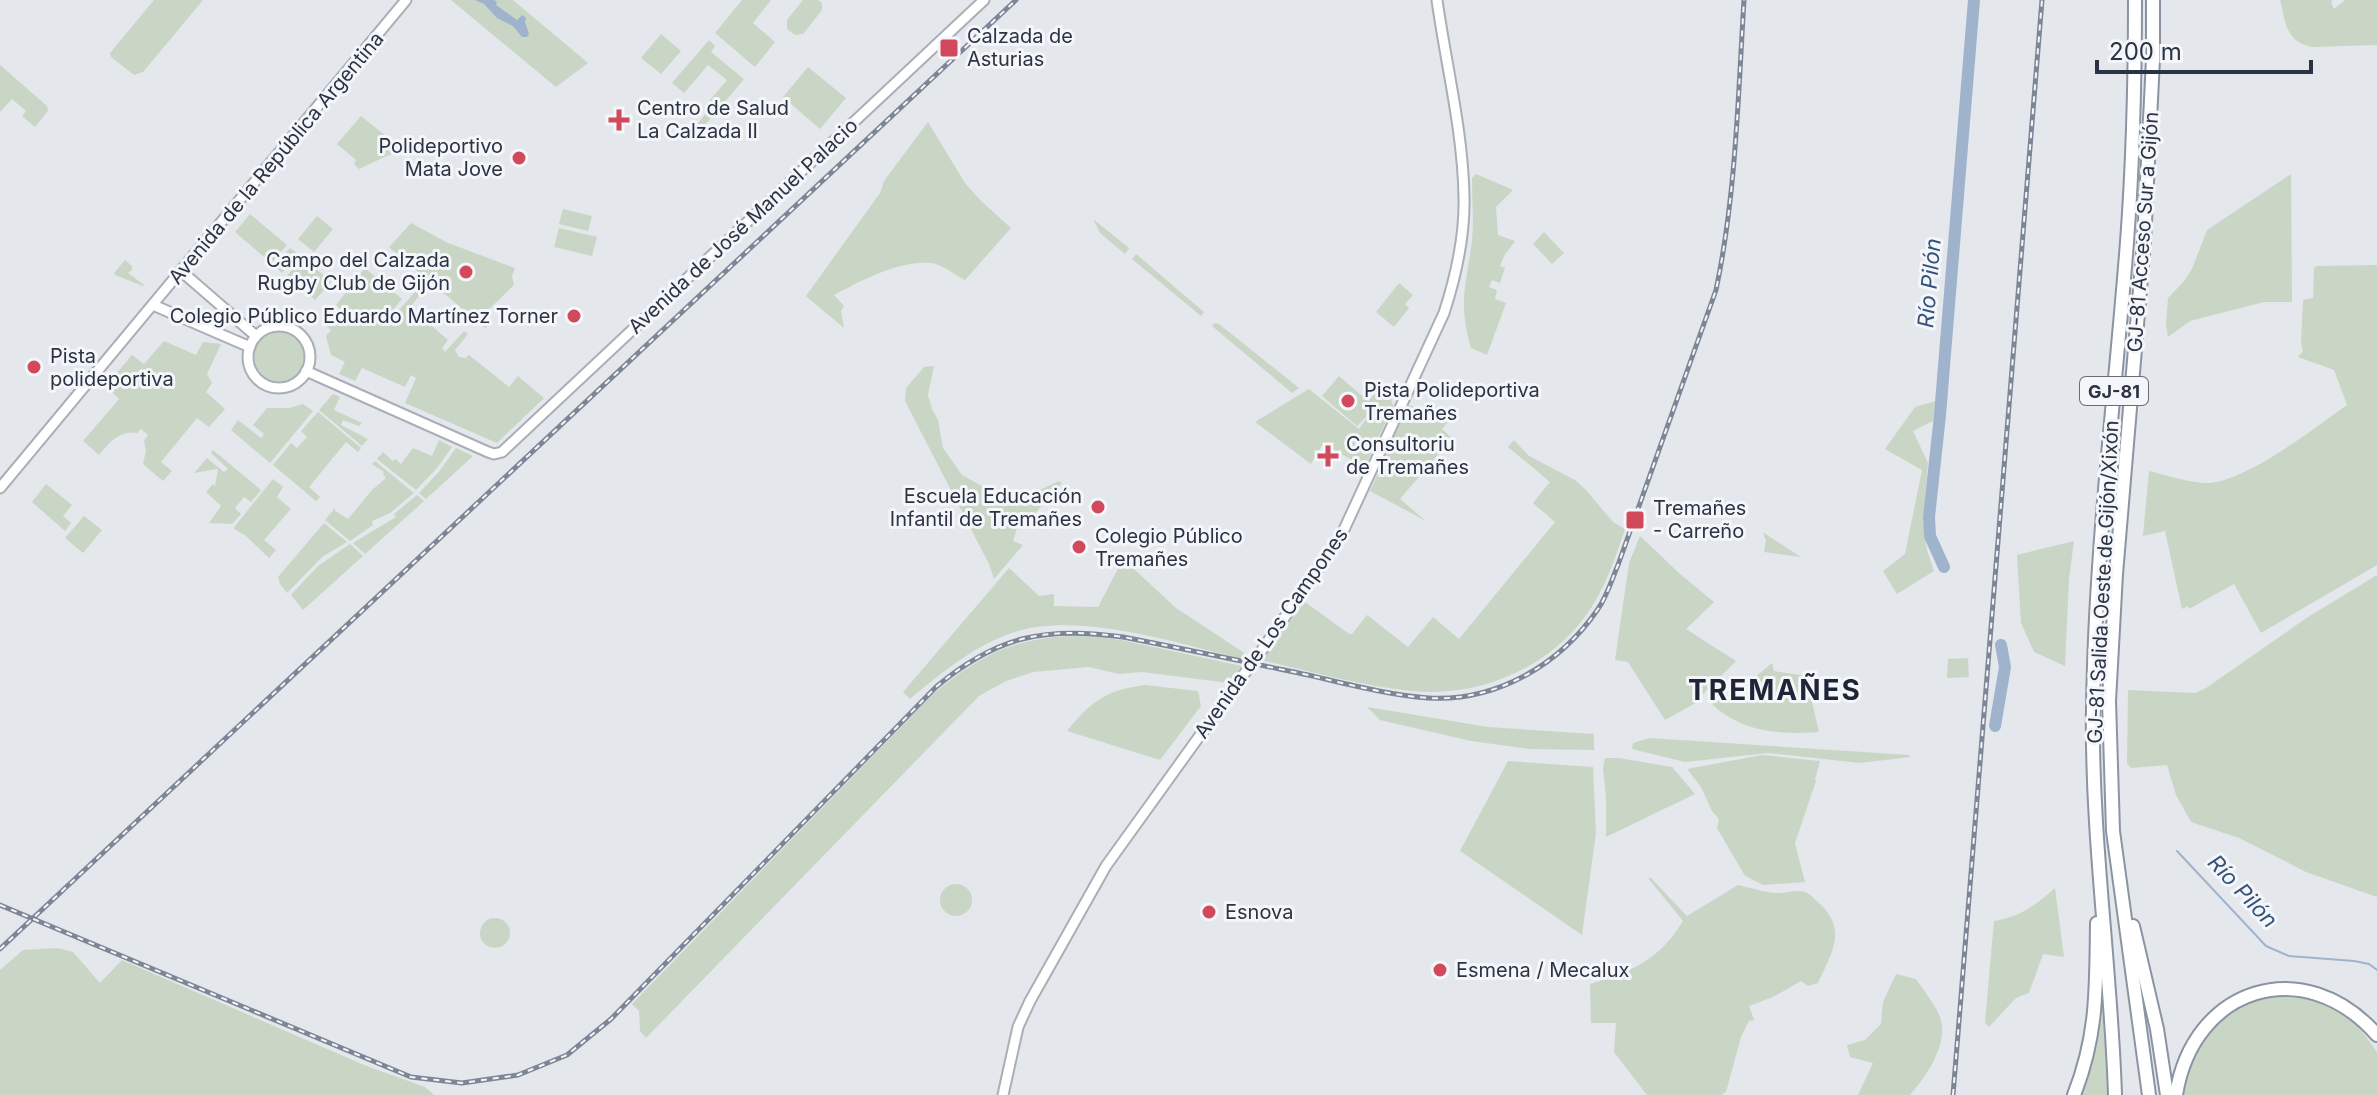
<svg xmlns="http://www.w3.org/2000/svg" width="2377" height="1095" font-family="Inter,sans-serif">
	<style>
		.green { fill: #c9d6c5 }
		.water { fill: #9fb4cc }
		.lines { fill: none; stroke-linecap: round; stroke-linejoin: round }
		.stream { stroke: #9fb4cc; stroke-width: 2 }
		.river { stroke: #9fb4cc; stroke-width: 12 }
		.secondary-casing { stroke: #a9aeb7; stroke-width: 13 }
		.highway-casing { stroke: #8b94a3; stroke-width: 16 }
		.secondary { stroke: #fff; stroke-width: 9 }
		.highway { stroke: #fff; stroke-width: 12 }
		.rail-casing { stroke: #7d8696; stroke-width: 5 }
		.rail { stroke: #f4f6f9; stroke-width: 2; stroke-dasharray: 6; stroke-linecap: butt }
		.secondary-bridge-casing { stroke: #a9aeb7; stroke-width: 13; stroke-linecap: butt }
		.secondary-bridge { stroke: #fff; stroke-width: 9 }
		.poi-dot { fill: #d1495b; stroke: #f4f6f9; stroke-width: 3 }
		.labels { text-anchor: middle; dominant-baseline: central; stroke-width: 6; stroke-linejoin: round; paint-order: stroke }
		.shield { fill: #f4f6f9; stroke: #676e7b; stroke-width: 2 }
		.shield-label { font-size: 18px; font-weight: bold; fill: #2b3445 }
		.poi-label { font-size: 20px; fill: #2b3445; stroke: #f4f6f9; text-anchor: start }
		.street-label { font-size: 20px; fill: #2b3445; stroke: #f4f6f9 }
		.water-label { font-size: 22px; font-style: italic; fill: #34527a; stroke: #f4f6f9 }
		.district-label { font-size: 28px; font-weight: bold; letter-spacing: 2px; fill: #1d2536; stroke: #f4f6f9 }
	</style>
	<rect width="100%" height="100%" fill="#e4e7ec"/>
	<g class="green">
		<path d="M154,0H203L143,72L134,75L111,57L110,53Z"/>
		<path d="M451,0H513L588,63L556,87Z"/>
		<path d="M742,0H771L753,23L775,42L755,67L715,33Z"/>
		<path d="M803,0H818L822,3V10L803,34L795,35L787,29V20Z"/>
		<path d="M2280,0H2333L2331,2L2334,9L2345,0H2377V45L2312,47C2285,41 2286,23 2280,0Z"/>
		<path d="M661,34L681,51L661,74L641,58Z"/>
		<path d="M709,40L715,46L711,52L744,79L700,131L695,127L710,108V100L727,80L708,65L684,93L672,83Z"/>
		<path d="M0,65L47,106L48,111L35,127L22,116L26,111L12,99L0,112Z"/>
		<path d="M808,67L846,98L820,129L783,97Z"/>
		<path d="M361,116L402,149L359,169L354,164L356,160L337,144Z"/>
		<path d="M928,122L965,183L980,200L1011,228L965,280C955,275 942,264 931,263C897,261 863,280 834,295L844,306L841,311L844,328L806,296L880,193L884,181Z"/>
		<path d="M1476,174L1513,190L1496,207L1498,235L1515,241L1504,256L1500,266L1505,268L1500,283L1492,280L1489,287L1497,290L1495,299L1506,303L1487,355L1471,348C1458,302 1466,286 1472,241C1474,221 1472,199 1472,178Z"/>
		<path d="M2291,174L2292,302H2264L2190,321L2168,337L2166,325L2168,298L2184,281L2192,269L2207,230Z"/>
		<path d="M563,209L592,216L588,231L559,224Z"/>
		<path d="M250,214L287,245L271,263L235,232Z"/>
		<path d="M317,216L333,229L314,252L298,239Z"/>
		<path d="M1093,219L1129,248L1125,254L1100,233Z"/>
		<path d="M411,223L448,243L515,268L512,276L514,285L482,316L490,323L485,328L389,247Z"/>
		<path d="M559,228L597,237L592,256L554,247Z"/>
		<path d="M1544,232L1564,253L1552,264L1533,244Z"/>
		<path d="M290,248L298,254L282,273L274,266Z"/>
		<path d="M1136,254L1204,312L1201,316L1132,259Z"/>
		<path d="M303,257L331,282L315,300L287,276Z"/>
		<path d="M125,260L132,266V270L128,273L144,285L143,286L115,275L114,273Z"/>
		<path d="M2377,265V565L2261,633L2234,584L2189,609L2188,606L2182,609L2165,531L2143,536L2149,471C2166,475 2186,482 2204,483C2242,485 2316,427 2347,405L2334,370L2298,357L2303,351L2301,343L2303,300L2313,298L2314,268L2317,266Z"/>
		<path d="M365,268L402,299L393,310L396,313L416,291L421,294L410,307L448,340L442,348L445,352L464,331L468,334L455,350L459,357L465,358L469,355L509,387L518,376L544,398L497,443L405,403L416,378L411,375L405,387L362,368L355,381L339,374L345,362L331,355L326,336L331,330L321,321L332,309L349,323L352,320L336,305Z"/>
		<path d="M1399,283L1413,295L1405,304L1409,308L1394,327L1376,312Z"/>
		<path d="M1214,323L1219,324L1299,388L1292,393L1212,326Z"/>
		<circle cx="279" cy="357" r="25"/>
		<path d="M164,341L196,355L203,342L221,344L207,374L212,383L206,392L225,409L209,427L197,418L161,462L172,471L163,481L143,464L146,451L144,441L148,435L141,429L137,433C118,431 110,442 99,455L83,441L119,399L106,386L132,355L144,364Z"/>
		<path d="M934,366L928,395L932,409L938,420L943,448L962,475L1012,503L1059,481L1062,483L1021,529L1017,528L1013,541L1023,545L994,579L989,564L905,401L906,388L924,367Z"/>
		<path d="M1339,376L1368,401L1380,388L1391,398L1393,406L1365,467L1323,444L1311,464L1255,422L1309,389L1359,429L1371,412L1357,426L1322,396Z"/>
		<path d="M333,394L340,397L334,410L362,423L359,426L343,420L341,425L368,439L362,446L319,410Z"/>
		<path d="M1936,401L1933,421L1913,431L1928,463L1923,522L1927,550L1934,571L1897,594L1883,571L1905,554L1922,470L1885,449L1915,407Z"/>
		<path d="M303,404L313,411L270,463L231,430L238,420L261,438L264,434L253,425L267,408H289Z"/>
		<path d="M1408,405L1427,410H1445L1453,416L1442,429L1452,438L1400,499L1426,521L1370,491Z"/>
		<path d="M318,412L361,448L358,452L346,442L309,487L320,497L316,501L273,465L291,443L297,448L307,437L301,431Z"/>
		<path d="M439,440L452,447L437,468L416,490L377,459L383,452L393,461L396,459L401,464L413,448L432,456Z"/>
		<path d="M1514,440L1529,456L1575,480L1586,490L1613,522L1625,529C1615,559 1604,592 1584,618C1545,670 1476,698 1411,691C1361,686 1310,671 1261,660L1305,602L1349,634H1352L1367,615L1408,647L1433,617L1459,639L1555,522L1533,503L1550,482L1508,447Z"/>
		<path d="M456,448L473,456L426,499L419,493L438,473Z"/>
		<path d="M213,450L261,490L251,502L244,497L235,508L241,514L232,524L209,523L221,506L206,492L213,484L215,486L218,469L194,473L207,458L224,472L228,469L211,453Z"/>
		<path d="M375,461L414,493L390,513L372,521L373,525L350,541L325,520L335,508V511L348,519L372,490L386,478L383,474L384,472L372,464Z"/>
		<path d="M273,479L283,487L277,497L291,509L264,540L276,550L269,558L246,536L234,529L235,526Z"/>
		<path d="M46,484L72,505L63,516L71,523L65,531L32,502Z"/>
		<path d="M417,495L424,501L365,554L353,543L396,517L394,514Z"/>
		<path d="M84,516L102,530L83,553L65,538Z"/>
		<path d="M324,523L347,542L322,557L287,593L280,584L278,577Z"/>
		<path d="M1763,533H1764L1801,557L1764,552L1766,540Z"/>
		<path d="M1640,536L1680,574L1714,602L1686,629L1736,661L1700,697L1701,700L1665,720L1628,662L1615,660L1629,563Z"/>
		<path d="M2074,541L2069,579L2065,666L2034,652L2021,623L2017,555Z"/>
		<path d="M350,544L363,556L303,610L291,595L318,566Z"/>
		<path d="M1123,559L1176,608L1249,656L1247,660C1184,645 1101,618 1036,627C988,634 946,669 910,699L903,692L1009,568L1039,596L1054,594V606L1098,607Z"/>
		<path d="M2377,575V897L2306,872L2239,838L2191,822L2176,795L2167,765L2131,768L2127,764L2128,690L2195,693L2206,688L2308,617Z"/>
		<path d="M1086,635L1121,640L1242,666L1229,683L1142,672L1119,674L1089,667L1033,672L1006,681L979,696L646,1038L640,1031L639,1011L632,1004L932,695C985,651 1017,637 1086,635Z"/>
		<path d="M1968,658L1969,677L1947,678L1948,659Z"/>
		<path d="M1772,663L1774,671L1806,676L1819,732C1780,735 1741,732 1712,704L1748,683Z"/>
		<path d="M1145,685L1198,691L1201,706L1160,760L1067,731C1091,701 1107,690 1145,685Z"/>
		<path d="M1367,707L1488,727L1594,734V750L1529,749L1471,741L1380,720Z"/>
		<path d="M1649,738L1909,755L1910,757L1860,763L1768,753L1685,762L1632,749L1633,743Z"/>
		<path d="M1762,755L1820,761L1815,780L1816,781L1795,843L1805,882L1763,885L1745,876L1717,828L1719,819L1712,811L1701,787L1687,769Z"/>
		<path d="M1605,758H1619L1672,767L1695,794L1606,837V797L1603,768Z"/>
		<path d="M1508,761L1593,767L1596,833L1582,935L1460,851Z"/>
		<path d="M1648,878H1651L1687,916L1738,885C1752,888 1765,893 1780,893C1788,893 1797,889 1805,892C1811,894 1815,900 1820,904C1848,930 1831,954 1818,983L1808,986L1801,981L1773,997L1749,1006L1754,1020L1749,1021L1741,1037L1726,1092L1721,1095H1647L1614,1052L1616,1023H1591L1590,984C1632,972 1660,959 1683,921Z"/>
		<circle cx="956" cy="900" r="16"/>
		<path d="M2055,888L2064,957L2043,954L2029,993L2016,998L1989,1027L1985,1023L1994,921C2020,917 2036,905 2055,888Z"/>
		<circle cx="495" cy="933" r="15"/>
		<path d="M58,948L73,952L100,983L122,960L364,1065L425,1087L434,1095H0V970L23,950Z"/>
		<path d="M1896,974L1916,979C1924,991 1935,1004 1940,1017C1949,1044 1927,1075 1910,1095H1858L1873,1063L1850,1057L1847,1045L1865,1040L1881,1024L1883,1002Z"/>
		<path d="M2289,993L2315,999L2339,1009L2356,1023L2377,1052V1095H2180L2190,1058L2203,1036L2234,1006L2259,996Z"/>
		<path d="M2103,1014L2108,1095H2080Z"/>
	</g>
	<path class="water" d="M475,0H494L497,2L496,5L517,20L522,15L526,18L525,22L529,34L527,37H522L513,26L497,18L484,4Z"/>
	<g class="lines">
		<path class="stream" d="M2177,851L2266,946L2289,956L2354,961L2369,964L2377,970"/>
		<g class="river">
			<path d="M1944,567L1930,536L1929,517L1940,415L1974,0"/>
			<path d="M1995,726L2005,667L2001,645"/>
		</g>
		<g class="secondary-casing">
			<g id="secondary">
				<path d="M181,271L256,336"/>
				<path d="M153,305L250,347"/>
				<circle cx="279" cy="357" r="31"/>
				<path d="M306,371L488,452L494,454L502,452L984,0"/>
				<path d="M0,488L406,0"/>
				<path d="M1255,660L1341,536L1444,313C1456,276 1465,236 1464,197C1463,131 1446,65 1437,0"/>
				<path d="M1003,1095L1018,1027L1030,1001L1106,866L1247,670"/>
			</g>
		</g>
		<g class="highway-casing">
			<g id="highway">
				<path d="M2133,926L2157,1029L2167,1095"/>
				<path d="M2074,1095C2098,1034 2096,987 2097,923"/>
				<path d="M2115,1095C2111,966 2091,837 2093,708C2095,552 2115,397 2127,242C2133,162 2135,81 2135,0"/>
				<path d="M2149,1095L2113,831L2109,701L2116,574L2144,242L2153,59V0"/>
				<path d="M2176,1095C2193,987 2304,952 2377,1035"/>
			</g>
		</g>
		<use href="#secondary" class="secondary"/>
		<use href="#highway" class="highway"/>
		<g class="rail-casing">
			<g id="rail">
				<path d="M0,905L411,1077L462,1083L518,1075L567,1055L611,1019L936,687C997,636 1045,626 1123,637C1185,649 1246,662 1308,675C1347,684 1388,695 1428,698C1496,702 1560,665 1598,609C1607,596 1612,579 1618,565L1716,290C1736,195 1738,97 1744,0"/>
				<path d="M0,949L1016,0"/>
				<path d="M1953,1095L2042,0"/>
			</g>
		</g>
		<use href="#rail" class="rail"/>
		<g class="secondary-bridge-casing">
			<path id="secondary-bridge" d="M1247,670L1255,660"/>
		</g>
		<use href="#secondary-bridge" class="secondary-bridge"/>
	</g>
	<g class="poi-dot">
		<rect x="939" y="38" width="20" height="20" rx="4"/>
		<path d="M615 108h8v8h8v8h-8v8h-8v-8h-8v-8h8z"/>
		<circle cx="519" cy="158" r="8"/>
		<circle cx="466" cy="272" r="8"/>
		<circle cx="574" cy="316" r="8"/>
		<circle cx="34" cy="367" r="8"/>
		<circle cx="1348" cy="401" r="8"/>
		<path d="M1324 444h8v8h8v8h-8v8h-8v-8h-8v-8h8z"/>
		<circle cx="1098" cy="507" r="8"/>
		<rect x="1625" y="510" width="20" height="20" rx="4"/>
		<circle cx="1079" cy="547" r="8"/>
		<circle cx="1209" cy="912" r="8"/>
		<circle cx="1440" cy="970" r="8"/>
	</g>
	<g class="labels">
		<rect class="shield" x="2080" y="377" width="68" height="28" rx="6"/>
		<g class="shield-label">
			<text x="2114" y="391">GJ-81</text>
		</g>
		<g class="poi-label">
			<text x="967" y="36">Calzada de<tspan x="967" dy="23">Asturias</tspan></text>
			<text x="637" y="108">Centro de Salud<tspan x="637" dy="23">La Calzada II</tspan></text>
			<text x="503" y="146" text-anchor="end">Polideportivo<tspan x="503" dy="23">Mata Jove</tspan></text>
			<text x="450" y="260" text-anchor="end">Campo del Calzada<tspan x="450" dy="23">Rugby Club de Gijón</tspan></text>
			<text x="558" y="316" text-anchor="end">Colegio Público Eduardo Martínez Torner</text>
			<text x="50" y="356">Pista<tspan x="50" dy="23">polideportiva</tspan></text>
			<text x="1364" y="390">Pista Polideportiva<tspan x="1364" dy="23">Tremañes</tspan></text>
			<text x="1346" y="444">Consultoriu<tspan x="1346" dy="23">de Tremañes</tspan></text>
			<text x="1082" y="496" text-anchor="end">Escuela Educación<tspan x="1082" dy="23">Infantil de Tremañes</tspan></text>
			<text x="1653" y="508">Tremañes<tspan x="1653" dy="23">- Carreño</tspan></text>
			<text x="1095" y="536">Colegio Público<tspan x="1095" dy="23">Tremañes</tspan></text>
			<text x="1225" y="912">Esnova</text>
			<text x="1456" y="970">Esmena / Mecalux</text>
		</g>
		<g class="street-label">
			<text transform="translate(276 158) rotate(-50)">Avenida de la República Argentina</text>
			<text transform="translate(743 226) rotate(-43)">Avenida de José Manuel Palacio</text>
			<text transform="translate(2143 232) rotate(-86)">GJ-81 Acceso Sur a Gijón</text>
			<text transform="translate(2103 582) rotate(-87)">GJ-81 Salida Oeste de Gijón/Xixón</text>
			<text transform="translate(1271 633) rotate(-55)">Avenida de Los Campones</text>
		</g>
		<g class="water-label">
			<text transform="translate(1929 283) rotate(-85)">Río Pilón</text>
			<text transform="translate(2243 891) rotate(47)">Río Pilón</text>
		</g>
		<g class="district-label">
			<text x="1775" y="690">TREMAÑES</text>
		</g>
	</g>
	<path d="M2097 60v12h214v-12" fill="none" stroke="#2b3445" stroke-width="4"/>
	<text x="2109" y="60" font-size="24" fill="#2b3445" stroke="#f4f6f9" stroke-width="6" paint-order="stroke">200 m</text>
</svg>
